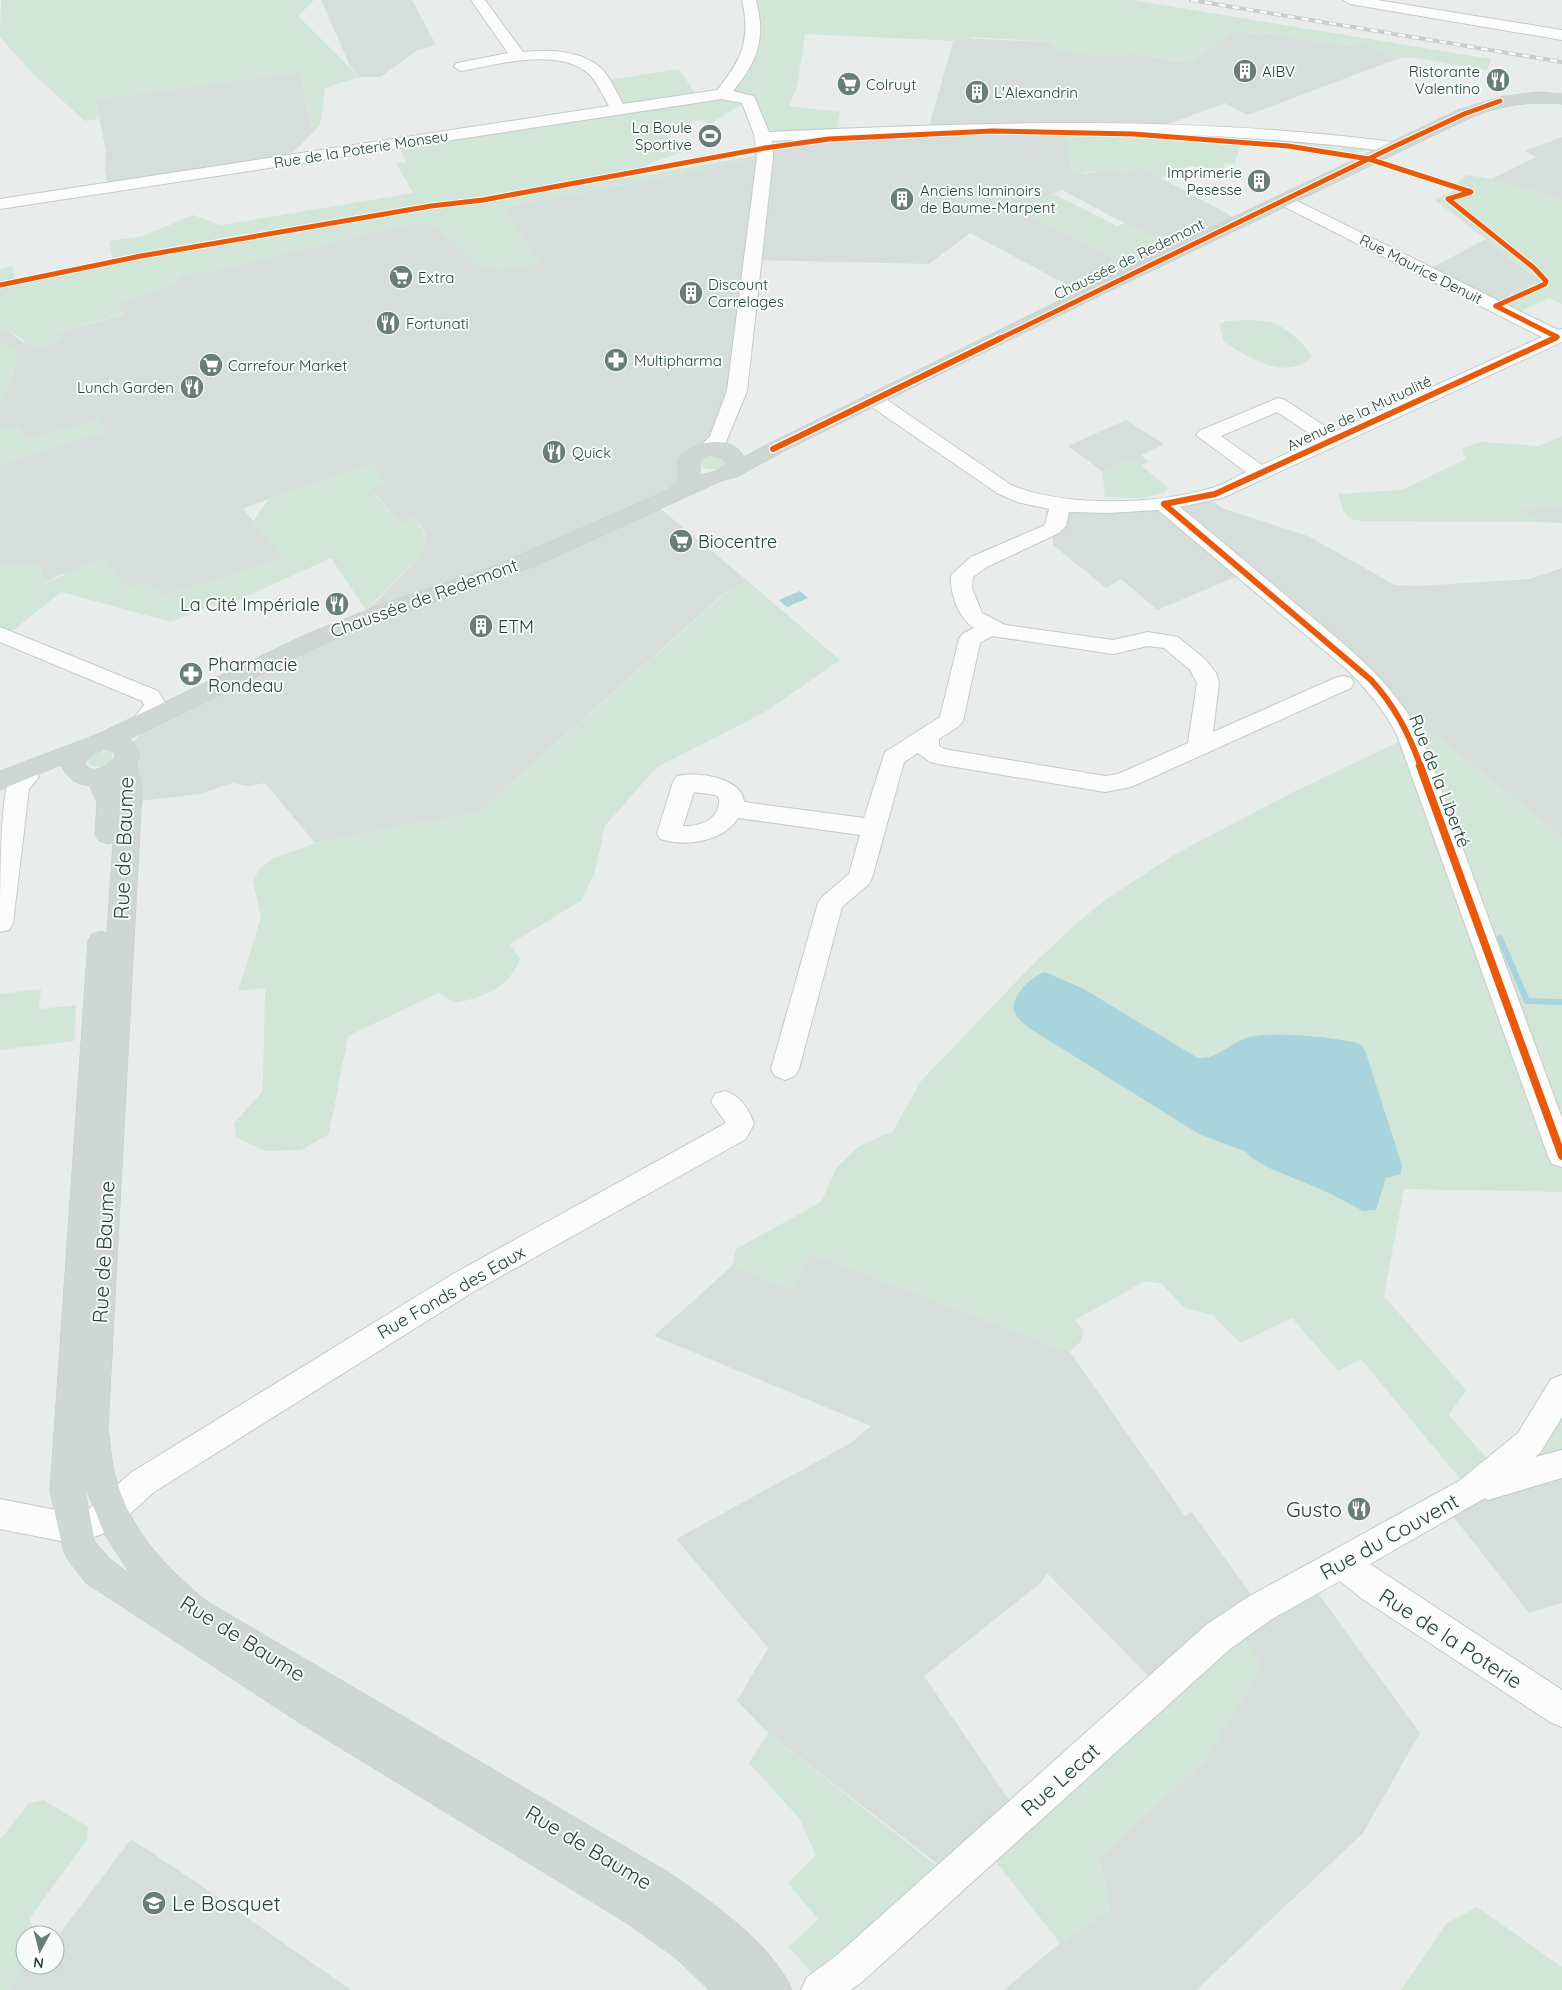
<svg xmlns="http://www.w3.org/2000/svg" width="1562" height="1990" font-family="Quicksand,sans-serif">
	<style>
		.built { fill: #d6dedb; fill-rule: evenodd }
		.green { fill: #d1e6d8; fill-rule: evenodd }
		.water { fill: #a9d4db }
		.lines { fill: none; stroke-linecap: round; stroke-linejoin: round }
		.stream { stroke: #a9d4db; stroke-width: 6 }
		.minor-casing { stroke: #c5cac8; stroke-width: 2 }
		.major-casing { stroke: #c3ccc9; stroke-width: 1 }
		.minor { fill: #fcfcfc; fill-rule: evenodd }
		.major { fill: #cfd7d5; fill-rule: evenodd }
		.rail-casing { stroke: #c9cdcc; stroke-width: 4 }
		.rail { stroke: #f7fbf9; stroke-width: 2.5; stroke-dasharray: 7; stroke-linecap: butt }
		.cycleway-far2-casing { stroke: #f7fbf9; stroke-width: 7 }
		.cycleway-far1-casing { stroke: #f7fbf9; stroke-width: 9 }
		.cycleway-casing { stroke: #f7fbf9; stroke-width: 11 }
		.cycleway-far2 { stroke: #e8590c; stroke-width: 5 }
		.cycleway-far1 { stroke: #e8590c; stroke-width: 6 }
		.cycleway { stroke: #e8590c; stroke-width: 8 }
		.labels { text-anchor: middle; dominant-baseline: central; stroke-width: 4; stroke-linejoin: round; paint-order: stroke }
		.far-poi-label { font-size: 15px; fill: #24423a; stroke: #f7fbf9; text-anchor: start }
		.far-street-label { font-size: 15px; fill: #24423a; stroke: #f7fbf9 }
		.poi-label { font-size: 18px; fill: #24423a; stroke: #f7fbf9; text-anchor: start }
		.street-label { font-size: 18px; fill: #24423a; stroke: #f7fbf9 }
		.near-street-label { font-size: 21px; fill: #24423a; stroke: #f7fbf9 }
		.near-poi-label { font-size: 21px; fill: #24423a; stroke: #f7fbf9; text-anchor: end }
	</style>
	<rect width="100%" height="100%" fill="#e8edeb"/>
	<g class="built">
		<path d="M321,0H412L436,45L416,51L380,77H359L350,66Z"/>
		<path d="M1231,31L1273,34L1347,46L1365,43L1397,59L1248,115L1225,103L1134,137L1111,136L1083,174L1115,169L1124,174L1140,167L1241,221L1086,295L970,233L929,264L753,260L733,403L690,469L656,505L749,582L726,592L479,812L315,843L265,783L249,786L232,783L200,794L140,801L128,751L137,737L154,722L349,625L380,598L420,557L427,539L424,531L419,522L400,523L370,488L386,482L371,465L243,508L283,559L164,596L146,584L126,588L62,574L44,583L40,566H0V464L105,431L27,440L19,427L0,430V330H7L24,343L124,314L116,304L171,286L183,274L221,269L415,222L434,225L441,230L539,263L502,208L754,159V150L769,148L776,142L812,134L928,129L953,42L960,38L1048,42L1059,50L1093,55L1136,54L1183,62L1193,61ZM1062,190L1124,223L1163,243L1123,263L1019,209Z"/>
		<path d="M299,72L312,127L320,125L300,146L286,157L108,188L105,170L106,151L95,99Z"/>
		<path d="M1562,137V200L1492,179L1536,157L1525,151Z"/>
		<path d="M1486,239L1528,272L1543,282L1492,304L1425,271Z"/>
		<path d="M1126,420L1164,444L1141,455L1149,462L1141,465L1133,460L1102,471L1068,446Z"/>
		<path d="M1206,496L1222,508L1308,536L1395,585L1417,586L1530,579L1562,568V837L1426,729L1409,735L1395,707L1245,573L1157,610L1121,579L1106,588L1053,545V538L1047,532L1060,504L1123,507Z"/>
		<path d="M1562,506V523L1538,522L1519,509Z"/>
		<path d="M810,1253L1070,1352L1185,1516L1192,1512L1260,1607L1309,1581L1420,1733L1363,1833L1196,1990H1004L1060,1943L1110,1909L1099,1857L1207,1758L1160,1688L1047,1573L1042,1582L924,1676L1020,1816L953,1876L768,1733L737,1701L768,1648L676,1539L851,1443L871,1426L654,1336L732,1266L792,1290Z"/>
		<path d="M1562,1464V1603L1529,1613L1445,1506Z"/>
		<path d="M131,1839L190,1878L351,1990H8L26,1965H55V1940Z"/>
	</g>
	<g class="green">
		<path d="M1,0H314L298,16L359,77L325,88L320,125L312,127L299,72L95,99L99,119L85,121L32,73L0,37Z"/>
		<path d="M749,0H1132L1491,59L1487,70L1410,57L1397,59L1365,43L1347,46L1273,34L1231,31L1191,63L1136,54L1093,55L1059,50L1048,42L975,37L955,41L805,34L797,86L789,106L840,112L836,134C819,133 779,137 765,127C759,122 754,110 750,104L741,105L710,124L697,120L667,136L678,141L670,148L682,152L648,164L639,176L754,156V159L502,208L540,263L518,268L498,269L478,265L434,225L415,222L221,269L183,274L171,286L116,304L125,313L58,333L61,338C26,361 28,332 0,330V269L12,266L16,282L113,261L109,241L143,236L193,215L221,225L413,193L396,163L406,162L400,147L619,110L602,81L679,69L698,98L722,94L745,65Z"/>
		<path d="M1150,130L1291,141L1341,149L1347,141L1375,145L1345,159L1279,148L1240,145L1235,164L1225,163L1223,170L1190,166L1161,178L1140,167L1124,174C1108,166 1090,175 1072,173L1064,134L1133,137V134Z"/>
		<path d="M1468,175L1492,179L1562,200V304L1549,298L1513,315L1492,304L1542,282L1435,200L1463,186L1456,183Z"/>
		<path d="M1054,194L1117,226L1124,223L1163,243L1123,263L1019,209Z"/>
		<path d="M1251,320C1258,321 1268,321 1274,323C1285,328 1310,346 1311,358C1284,381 1250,358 1224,342L1219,324L1226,321Z"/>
		<path d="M5,344L17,351C16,370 12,384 0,398V345Z"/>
		<path d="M98,419L105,431L0,464V430L19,427L27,440Z"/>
		<path d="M1562,436V506L1520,509L1538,522L1362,521C1343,520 1343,509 1338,494L1401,490L1466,459L1463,453V448L1480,442L1539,446Z"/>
		<path d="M709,454L723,455L728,463L717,470L704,468L700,461Z"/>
		<path d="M1133,459L1165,485L1168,488L1166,492L1142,498L1105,497L1102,471Z"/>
		<path d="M372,464L387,483L370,489L400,523L416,517L427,539L420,557L366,610L331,558L232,603L226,600L171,622L61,592L5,637L0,634V566H40L45,583L106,557L126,588L146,584L164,596L283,559L253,521L269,499Z"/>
		<path d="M749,582L840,660L765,712L657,767L605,826L595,871L582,900L510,944L520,959C507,990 485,996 456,1003L438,993L348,1036L329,1134L301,1150L265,1151L236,1137L234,1123L262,1092L263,1080L265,988L238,991L261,917L253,881L259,869L274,858L315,843L479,812L727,592Z"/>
		<path d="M1426,729L1562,837V1192L1404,1189L1384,1296L1466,1390L1449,1415L1497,1470L1562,1389V1464L1470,1491L1361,1359L1338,1371L1292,1318L1240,1343L1213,1315L1184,1308L1162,1284L1145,1281L1075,1320L1083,1330L1081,1341L1070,1352L810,1253L792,1290L732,1266L736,1249L821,1202L837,1167L858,1147L893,1131L921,1081L1033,964L1078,922L1108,898L1172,856L1291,793ZM1045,972L1084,989L1198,1058C1217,1058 1229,1044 1246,1038C1266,1030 1336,1037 1357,1043C1360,1044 1363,1047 1365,1050L1402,1165L1386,1178L1376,1210L1363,1211L1327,1192L1269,1168L1252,1158L1246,1152L1199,1134L1113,1079Z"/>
		<path d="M100,750L111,752L113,760L103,767L90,766L87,758Z"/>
		<path d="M41,989L39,1009L76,1005L74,1041L0,1050V994Z"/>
		<path d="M1236,1625L1262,1667L1207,1758L1099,1857L1110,1909L1060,1943L985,1848Z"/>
		<path d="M768,1733L937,1866L815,1977L789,1947L818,1919L788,1883L816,1855L799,1818L749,1763Z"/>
		<path d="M44,1800L88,1827L87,1840L29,1919L37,1935H25L26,1965L8,1990H0V1840L28,1804Z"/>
		<path d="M1477,1907L1562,1967V1990H1401L1447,1923Z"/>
	</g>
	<g class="water">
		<path d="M800,591L808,598L787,607L779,600Z"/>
		<path d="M1045,972L1084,989L1198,1058C1217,1059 1229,1044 1246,1038C1266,1030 1336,1037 1357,1043C1360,1044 1363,1047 1365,1050L1402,1165L1401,1174L1386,1178L1376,1210L1363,1211L1327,1192L1269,1168L1252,1158L1246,1152L1199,1134L1029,1028C1023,1023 1015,1017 1014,1010C1011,995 1032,976 1045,972Z"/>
	</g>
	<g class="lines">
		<path class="stream" d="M1500,938L1527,1001L1562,1002"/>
		<g class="minor-casing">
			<g id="minor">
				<path d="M471,0H485L523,52C548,49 581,50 601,68C610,77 617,93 623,104L717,90C742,60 751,39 742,0H756C766,39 758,61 733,91L754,96L769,132C977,122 1186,115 1393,142L1399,144L1401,147L1399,150L1393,152C1187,125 979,131 772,141L773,157L747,391L726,442L715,453L708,455L701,453L698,449L710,436L727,391L757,157L754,134L742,103L722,99L0,209V199L609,106C603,96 597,82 589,74C559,47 497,64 462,71L457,69L454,66L457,63L508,53Z"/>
				<path d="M1343,0H1377L1562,30V40L1350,4Z"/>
				<path d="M1285,195L1558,330L1562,329V342L1222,498L1180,507C1219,539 1258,572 1296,604C1345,645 1390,678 1421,735L1562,1118V1167L1552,1164L1548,1156L1397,735C1384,709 1366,688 1345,668L1158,510L1108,513L1069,512L1066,526L1059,533L987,567L973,577L972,588L982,613L1005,625L1113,640L1148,632L1178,637L1206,660L1216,673L1219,683L1213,732L1335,678L1343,676L1351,678L1354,683L1351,688L1131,787L1105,792L938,764L930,762L918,753L904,762L872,878L869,884L842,907L799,1069L795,1076L785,1080L775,1076L771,1069L818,903L822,897L849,874L860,835L738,818C723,842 686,847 660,839L657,833L673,782L677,776C696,771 742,777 744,802L864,818L885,752L940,717L959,639L962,634L974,628C958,617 950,594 951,575L971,557L1045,525L1049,509L1017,502L997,493L866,403L863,399L866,395H880L1011,485C1064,507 1153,505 1208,489C1221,486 1234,478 1246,472L1196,435L1199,431L1278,398L1285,400L1334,432L1542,337L1279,204L1276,200L1279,196ZM1277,412L1318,439L1262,465L1221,436ZM992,636L1113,654L1148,646L1164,648L1190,670L1197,683L1188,743L1118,774L1105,776L944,749L939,746V739L959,726L963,721L980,643ZM694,792L716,795L719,798C721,818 702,827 683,826Z"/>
				<path d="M0,627L158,691L167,706C159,719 152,732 135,727L131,722L144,705L142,701L0,642Z"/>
				<path d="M27,769L35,771L39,777L29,789L13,923L9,930L0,932C0,898 0,814 7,785C10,776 18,771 27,769Z"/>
				<path d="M725,1091C741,1096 749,1109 754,1124L746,1139L473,1292L154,1492L112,1530L76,1544L0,1529V1499L76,1514L90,1508L132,1472L453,1274L726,1123L711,1102L715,1094Z"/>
				<path d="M1562,1375V1417L1540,1453L1535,1457L1562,1450V1478L1488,1500L1485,1498L1370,1564L1562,1690V1727L1550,1722L1361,1598L1340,1581L1272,1619L1230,1649L863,1981L851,1990H801L807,1977L837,1955L1206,1625L1248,1597L1459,1481L1518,1433L1551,1379Z"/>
			</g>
		</g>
		<g class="major-casing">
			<path id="major" d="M1537,92L1562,94V104C1529,101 1501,105 1470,118L1093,299L780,453C773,458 742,473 739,476L721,481L537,565L373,624L323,644L129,739L134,743L140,757L136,763L142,791L108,1429C111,1447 111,1465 117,1482C132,1533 168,1570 208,1602L668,1872C709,1900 772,1943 792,1990H709L677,1959L625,1922L303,1725L86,1583L68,1560L63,1549L50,1491L88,941L92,934L101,931L107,933L113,842L108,844L99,841L95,835L97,803L90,786C75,784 68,779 61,765L0,790V771L98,734L307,634L377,606L495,566L653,497L668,490L679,480L678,460C692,441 732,433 744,457L766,445L1079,291L1458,110L1500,97ZM709,455L723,458L726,464L716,471L700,475V461ZM104,749L114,752L115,758C107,765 94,776 85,764L89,757ZM115,781L116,790L113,782ZM84,1484L104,1533L130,1574L110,1559L95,1542Z"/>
		</g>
		<use href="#minor" class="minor"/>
		<use href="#major" class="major"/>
		<g class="rail-casing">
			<path id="rail" d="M1191,0L1562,62"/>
		</g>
		<use href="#rail" class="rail"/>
		<g class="cycleway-far2-casing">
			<g id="cycleway-far2">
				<path d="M0,285L141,256L431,206L483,200L765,148L829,139L992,131L1133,134L1288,146L1369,159L1471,192L1448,199L1534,268L1546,281L1545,284L1496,306"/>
				<path d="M1496,306L1557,337"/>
				<path d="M999,339L1393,147L1464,114L1500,101"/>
				<path d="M1552,339L1557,337"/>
			</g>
		</g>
		<g class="cycleway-far1-casing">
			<g id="cycleway-far1">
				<path d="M773,449L1001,338"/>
				<path d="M1164,504L1371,680C1395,706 1409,734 1421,767"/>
				<path d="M1164,504L1215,494L1555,338"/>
			</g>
		</g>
		<g class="cycleway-casing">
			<path id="cycleway" d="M1420,766L1562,1156"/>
		</g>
		<use href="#cycleway-far2" class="cycleway-far2"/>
		<use href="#cycleway-far1" class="cycleway-far1"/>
		<use href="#cycleway" class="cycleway"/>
	</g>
	<defs>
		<g id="building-disc" transform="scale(1.25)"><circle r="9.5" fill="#697e78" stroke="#f7fbf9"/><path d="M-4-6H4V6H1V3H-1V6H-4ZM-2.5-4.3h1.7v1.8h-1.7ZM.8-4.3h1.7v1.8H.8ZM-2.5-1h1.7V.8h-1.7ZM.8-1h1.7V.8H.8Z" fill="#fff"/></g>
		<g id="restaurant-disc" transform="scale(1.25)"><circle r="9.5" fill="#697e78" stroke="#f7fbf9"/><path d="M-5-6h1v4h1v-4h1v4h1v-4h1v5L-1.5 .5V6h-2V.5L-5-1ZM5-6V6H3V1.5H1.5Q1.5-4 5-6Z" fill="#fff"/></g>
		<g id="supermarket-disc" transform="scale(1.25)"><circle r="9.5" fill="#697e78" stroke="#f7fbf9"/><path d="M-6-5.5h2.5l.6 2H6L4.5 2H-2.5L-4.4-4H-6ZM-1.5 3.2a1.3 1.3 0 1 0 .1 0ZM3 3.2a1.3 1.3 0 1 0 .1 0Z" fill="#fff"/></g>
		<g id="stadium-disc" transform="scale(1.25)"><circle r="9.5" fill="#697e78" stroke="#f7fbf9"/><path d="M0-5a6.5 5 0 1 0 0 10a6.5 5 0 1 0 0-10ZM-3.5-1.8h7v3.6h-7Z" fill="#fff"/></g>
		<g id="pharmacy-disc" transform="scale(1.25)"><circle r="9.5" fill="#697e78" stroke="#f7fbf9"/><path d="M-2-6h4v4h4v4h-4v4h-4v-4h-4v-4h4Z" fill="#fff"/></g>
		<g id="school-disc" transform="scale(1.25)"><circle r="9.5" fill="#697e78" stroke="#f7fbf9"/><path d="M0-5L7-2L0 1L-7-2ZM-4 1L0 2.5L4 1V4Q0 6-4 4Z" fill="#fff"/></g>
	</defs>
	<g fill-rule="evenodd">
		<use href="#building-disc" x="1245" y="71"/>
		<use href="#restaurant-disc" x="1498" y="80"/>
		<use href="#supermarket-disc" x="849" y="84"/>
		<use href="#building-disc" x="977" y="92"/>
		<use href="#stadium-disc" x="710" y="136"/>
		<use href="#building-disc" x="1259" y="181"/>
		<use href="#building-disc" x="902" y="199"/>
		<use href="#supermarket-disc" x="401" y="277"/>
		<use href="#building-disc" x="691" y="293"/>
		<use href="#restaurant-disc" x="388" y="323"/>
		<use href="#pharmacy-disc" x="616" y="360"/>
		<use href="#supermarket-disc" x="211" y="365"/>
		<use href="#restaurant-disc" x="192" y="387"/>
		<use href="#restaurant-disc" x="554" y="452"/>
		<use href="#supermarket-disc" x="681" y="541"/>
		<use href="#restaurant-disc" x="337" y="604"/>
		<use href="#building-disc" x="481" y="626"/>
		<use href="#pharmacy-disc" x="191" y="674"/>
		<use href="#restaurant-disc" x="1359" y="1509"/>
		<use href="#school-disc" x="154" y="1903"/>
	</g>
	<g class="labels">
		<g class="far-poi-label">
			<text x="1262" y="71">AIBV</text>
			<text x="1480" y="71" text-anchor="end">Ristorante<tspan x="1480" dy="17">Valentino</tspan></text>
			<text x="866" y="84">Colruyt</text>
			<text x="994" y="92">L'Alexandrin</text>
			<text x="692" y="127" text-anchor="end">La Boule<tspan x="692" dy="17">Sportive</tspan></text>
			<text x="1242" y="172" text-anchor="end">Imprimerie<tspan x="1242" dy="17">Pesesse</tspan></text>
			<text x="920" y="190">Anciens laminoirs<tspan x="920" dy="17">de Baume-Marpent</tspan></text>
			<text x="418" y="277">Extra</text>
			<text x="708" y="284">Discount<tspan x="708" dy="17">Carrelages</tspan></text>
			<text x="406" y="323">Fortunati</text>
			<text x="634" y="360">Multipharma</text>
			<text x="228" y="365">Carrefour Market</text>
			<text x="174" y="387" text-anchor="end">Lunch Garden</text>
			<text x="572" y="452">Quick</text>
		</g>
		<g class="far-street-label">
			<text transform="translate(361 149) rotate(-9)">Rue de la Poterie Monseu</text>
			<text transform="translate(1129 259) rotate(-26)">Chaussée de Redemont</text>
			<text transform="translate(1421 269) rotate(27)">Rue Maurice Denuit</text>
			<text transform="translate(1359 413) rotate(-25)">Avenue de la Mutualité</text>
		</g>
		<g class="poi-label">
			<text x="698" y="541">Biocentre</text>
			<text x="320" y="604" text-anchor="end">La Cité Impériale</text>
			<text x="498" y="626">ETM</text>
			<text x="208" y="664">Pharmacie<tspan x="208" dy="21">Rondeau</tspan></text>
		</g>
		<g class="street-label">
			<text transform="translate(424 598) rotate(-20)">Chaussée de Redemont</text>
			<text transform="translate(1440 781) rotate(69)">Rue de la Liberté</text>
			<text transform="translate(451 1292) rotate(-30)">Rue Fonds des Eaux</text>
		</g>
		<g class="near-street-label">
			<text transform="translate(123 848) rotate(-88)">Rue de Baume</text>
			<text transform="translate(103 1252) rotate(-87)">Rue de Baume</text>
			<text transform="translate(1389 1536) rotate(-29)">Rue du Couvent</text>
			<text transform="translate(243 1638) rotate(32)">Rue de Baume</text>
			<text transform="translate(1451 1638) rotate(33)">Rue de la Poterie</text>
			<text transform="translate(1060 1779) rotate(-42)">Rue Lecat</text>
			<text transform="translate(589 1847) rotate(31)">Rue de Baume</text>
		</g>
		<g class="near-poi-label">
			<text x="1342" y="1509">Gusto</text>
			<text x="172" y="1903" text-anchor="start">Le Bosquet</text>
		</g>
	</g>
	<g transform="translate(40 1950) rotate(187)"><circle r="24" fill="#f7fbf9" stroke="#a3b1ad"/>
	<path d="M0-4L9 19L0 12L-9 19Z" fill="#697e78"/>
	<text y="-8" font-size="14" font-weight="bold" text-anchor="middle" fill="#24423a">N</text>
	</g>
</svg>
